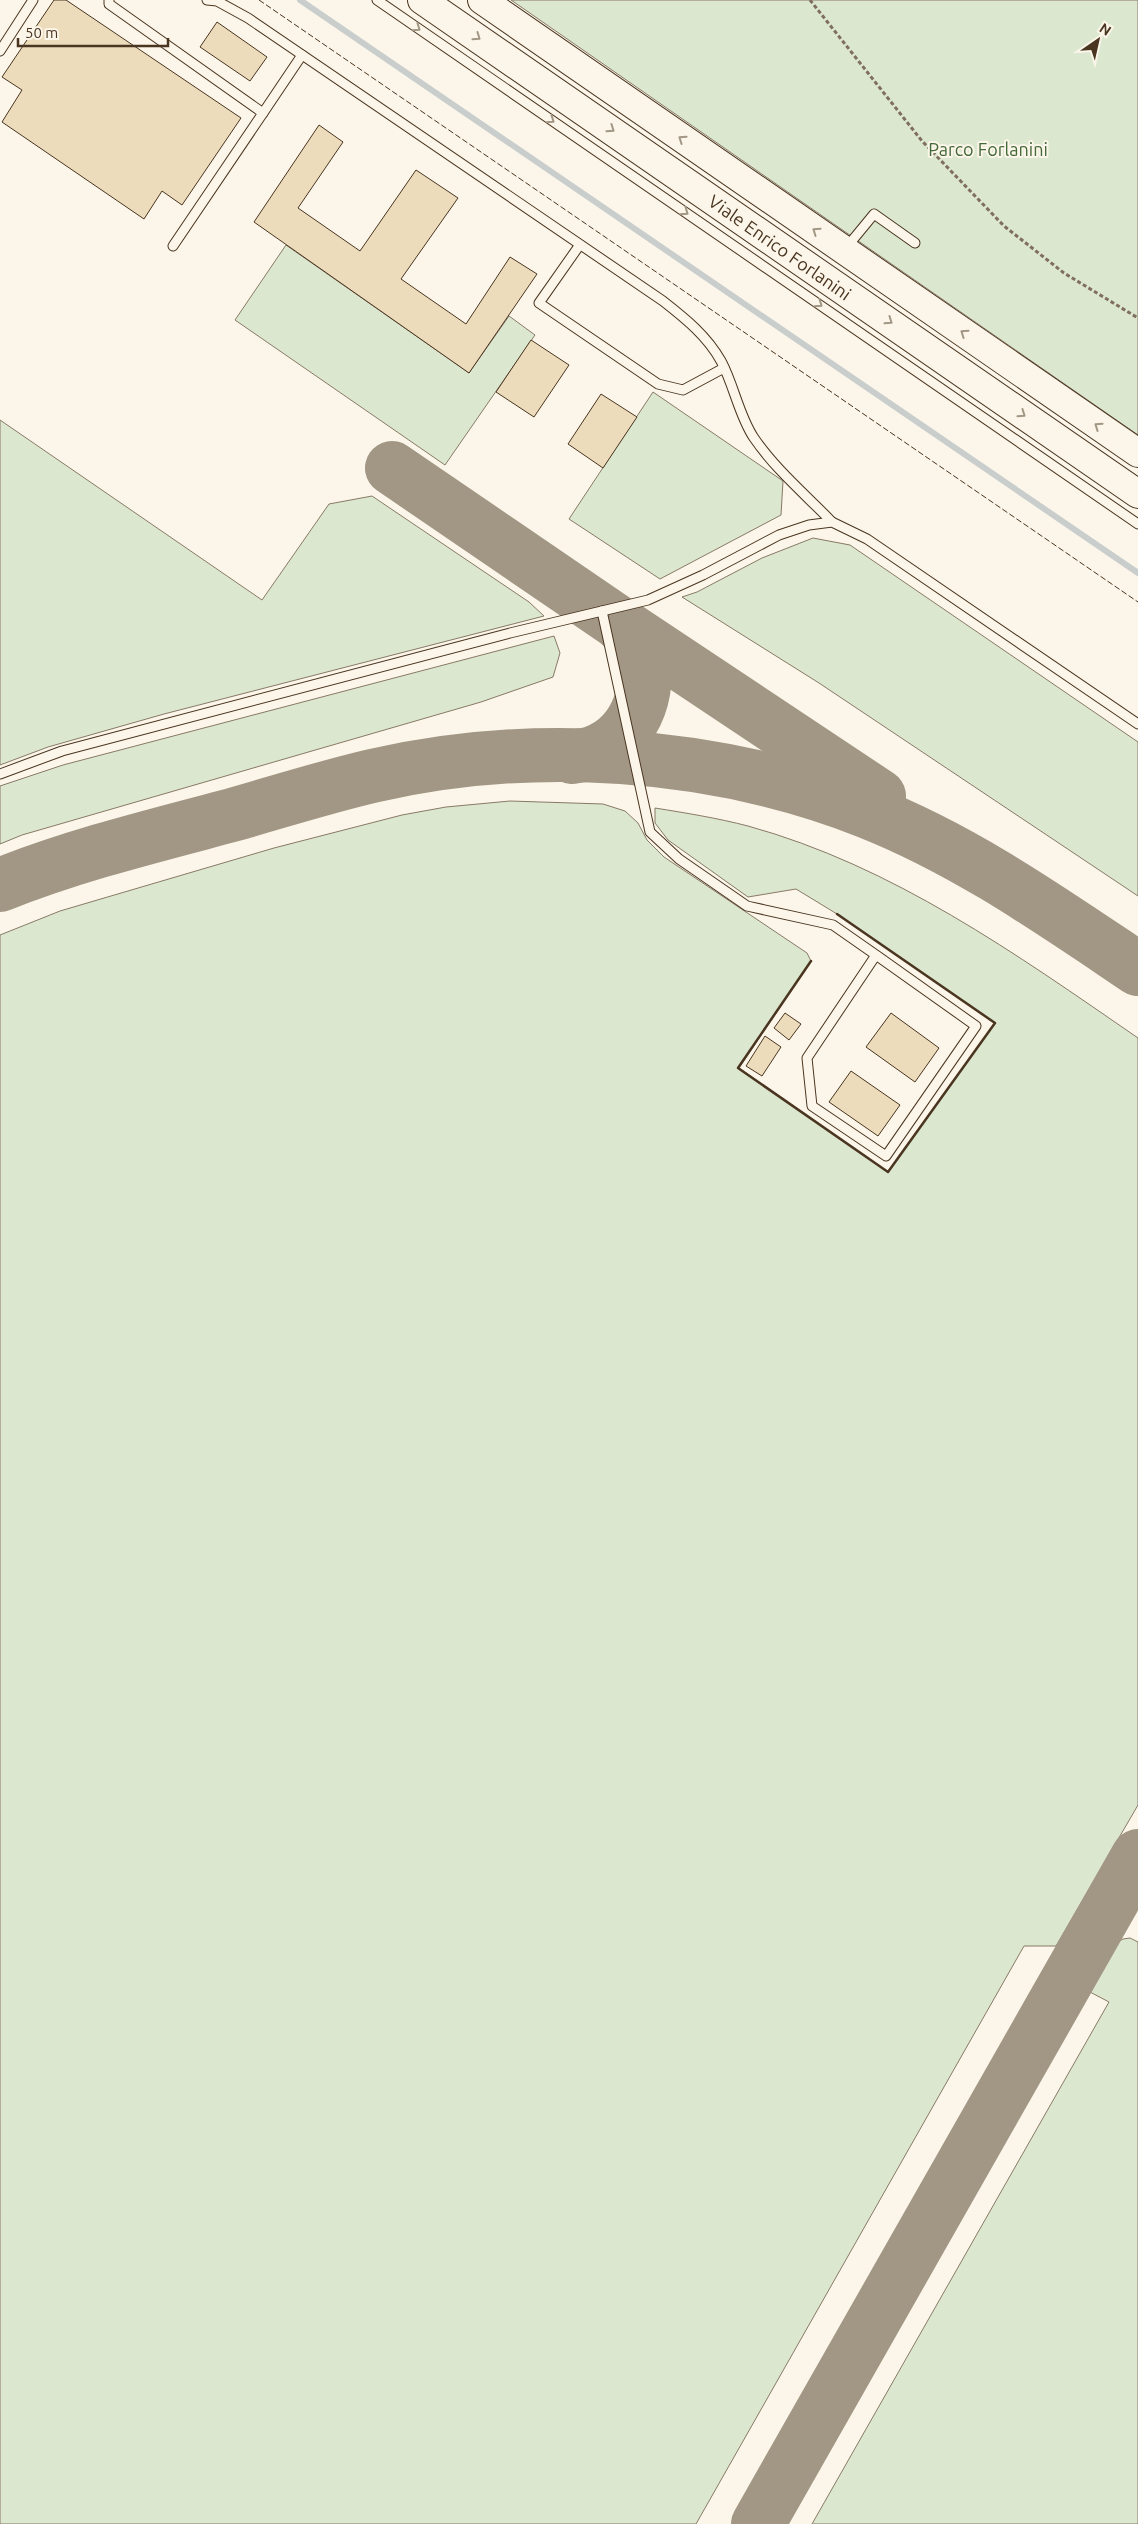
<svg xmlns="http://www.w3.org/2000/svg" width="1138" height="2524" font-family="Ubuntu,sans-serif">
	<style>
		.green { fill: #dce7d0; stroke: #887966 }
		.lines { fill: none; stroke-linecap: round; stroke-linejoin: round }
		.stream { stroke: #c9cecd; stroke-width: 6 }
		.taxiway { stroke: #a29684; stroke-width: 54 }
		.building { fill: #ecdcbc; stroke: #4a3520 }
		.lane-casing { stroke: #4a3520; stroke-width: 11 }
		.primary-casing { stroke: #4a3520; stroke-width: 30 }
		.path { stroke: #7f6f5c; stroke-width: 3; stroke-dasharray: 4 2.5; stroke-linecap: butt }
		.lane { stroke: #fbf6e9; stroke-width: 9 }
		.primary { stroke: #fbf6e9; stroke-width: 28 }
		.fence { stroke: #4a3520; stroke-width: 1; stroke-dasharray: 6 2.5; stroke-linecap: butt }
		.wall { stroke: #4a3520; stroke-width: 2.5 }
		.oneway { stroke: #a29684 }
		.labels { text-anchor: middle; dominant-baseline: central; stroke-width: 4; stroke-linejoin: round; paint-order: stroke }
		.park-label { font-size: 18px; fill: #436837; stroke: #fbf6e9 }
		.street-label { font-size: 18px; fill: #4a3520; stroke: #fbf6e9 }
	</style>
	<rect width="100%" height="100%" fill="#fbf6e9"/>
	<g class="green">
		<path d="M511,0H1138V435Z"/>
		<path d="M286,245L469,373L509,316L535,335L445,465L235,320Z"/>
		<path d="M653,392L783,481L781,515L660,579L569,519Z"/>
		<path d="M0,420L262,600L329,504L372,496L529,602L544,616L164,714L48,747L0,765Z"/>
		<path d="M813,538L850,545L1138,742V896L819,683L682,597L697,592L762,558Z"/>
		<path d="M554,636L560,653L553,677L481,702L22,835L0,844V786L63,765Z"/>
		<path d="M510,801L603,804L625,811L638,823L647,840L664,857L807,953L811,961L739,1068L888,1172L995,1023L837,914L796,889L748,897L668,840L655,823V808C686,813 717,818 748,826C893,866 1016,954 1138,1038V1805L1056,1946H1024L696,2524H0V935L60,911L274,848L402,815L446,807Z"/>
		<path d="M1130,1938L1138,1942V2524H812L1109,2002L1090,1992L1116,1943L1123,1939Z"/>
	</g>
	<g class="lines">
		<path class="stream" d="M300,0L1138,573"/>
		<g class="taxiway">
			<path d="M392,468L619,623L879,796"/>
			<path d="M572,757C579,755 588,755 595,752C638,736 656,682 637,643C633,635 624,629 619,623"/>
			<path d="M0,885C75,855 153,836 232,815C278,802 325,787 372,776C532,739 713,751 866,811C965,850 1050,910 1138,969"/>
			<path d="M758,2524L1138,1856"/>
		</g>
	</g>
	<g class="building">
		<path d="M54,0H66L241,118L182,205L162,191L144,219L2,122L22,90L2,77Z"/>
		<path d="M217,22L267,57L250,81L200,47Z"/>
		<path d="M319,125L343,142L298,208L360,251L416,170L458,198L401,279L466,324L510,257L537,274L469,373L254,222Z"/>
		<path d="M531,340L569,365L534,417L496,392Z"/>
		<path d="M601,394L637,417L603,468L568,444Z"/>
		<path d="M785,1013L801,1024L789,1040L774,1028Z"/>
		<path d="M891,1013L939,1048L915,1082L866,1047Z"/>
		<path d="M765,1036L781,1047L762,1076L746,1066Z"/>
		<path d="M851,1071L900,1105L878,1136L829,1102Z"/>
	</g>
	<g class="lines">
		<g class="lane-casing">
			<g id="lane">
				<path d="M109,0V4L263,113L302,55"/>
				<path d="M207,0L217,1L248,18L663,301C686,319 707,336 721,361C734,385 739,416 754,438C776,470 806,495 832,522"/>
				<path d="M377,0L1138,524"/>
				<path d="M0,51L33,0"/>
				<path d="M173,246L263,113"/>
				<path d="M579,246L539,303L658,384L683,390L724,368"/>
				<path d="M846,248L874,214L915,243"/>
				<path d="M602,611L650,832L679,859L747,906L833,925L876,955L807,1058L812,1106L886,1156L976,1026L876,955"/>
				<path d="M0,774L62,751L510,633L648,600L703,575L779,535L809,525L832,522L867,539L1138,724"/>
			</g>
		</g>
		<g class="primary-casing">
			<g id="primary">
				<path d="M422,0L1138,494"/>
				<path d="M482,0L1138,453"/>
			</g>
		</g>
		<path class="path" d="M810,0L922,141L1004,226L1064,273L1138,318"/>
		<use href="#lane" class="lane"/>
		<use href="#primary" class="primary"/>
		<path class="fence" d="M259,0L1138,602"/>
		<path class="wall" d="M811,961L738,1068L888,1172L995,1023L837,914"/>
	</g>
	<defs><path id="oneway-chevron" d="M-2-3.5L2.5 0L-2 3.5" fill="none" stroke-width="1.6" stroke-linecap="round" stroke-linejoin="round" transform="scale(1.25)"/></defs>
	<g class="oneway">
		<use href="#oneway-chevron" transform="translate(417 28) rotate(35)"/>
		<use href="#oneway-chevron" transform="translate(477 37) rotate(35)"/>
		<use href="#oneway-chevron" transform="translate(551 120) rotate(35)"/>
		<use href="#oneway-chevron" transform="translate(611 129) rotate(35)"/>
		<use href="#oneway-chevron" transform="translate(682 139) rotate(-145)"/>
		<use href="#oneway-chevron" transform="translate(685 212) rotate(35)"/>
		<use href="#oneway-chevron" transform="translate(816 231) rotate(-145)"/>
		<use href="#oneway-chevron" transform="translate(819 304) rotate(35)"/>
		<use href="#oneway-chevron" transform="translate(889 321) rotate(35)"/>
		<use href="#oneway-chevron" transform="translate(964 333) rotate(-145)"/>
		<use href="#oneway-chevron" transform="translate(1022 414) rotate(35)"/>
		<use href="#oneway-chevron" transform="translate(1098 426) rotate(-145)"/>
	</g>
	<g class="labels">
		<g class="park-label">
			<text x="988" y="149">Parco Forlanini</text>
		</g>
		<g class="street-label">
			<text transform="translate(780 247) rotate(35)">Viale Enrico Forlanini</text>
		</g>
	</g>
	<g transform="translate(1098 40) rotate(34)" stroke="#fbf6e9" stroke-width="4" paint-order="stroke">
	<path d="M0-4L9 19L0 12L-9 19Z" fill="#4a3520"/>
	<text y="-8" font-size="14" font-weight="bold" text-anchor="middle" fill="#4a3520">N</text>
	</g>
	<path d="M18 38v8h150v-8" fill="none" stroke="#4a3520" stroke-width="2.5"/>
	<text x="25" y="38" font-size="15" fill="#4a3520" stroke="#fbf6e9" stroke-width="4" paint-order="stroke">50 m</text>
</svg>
